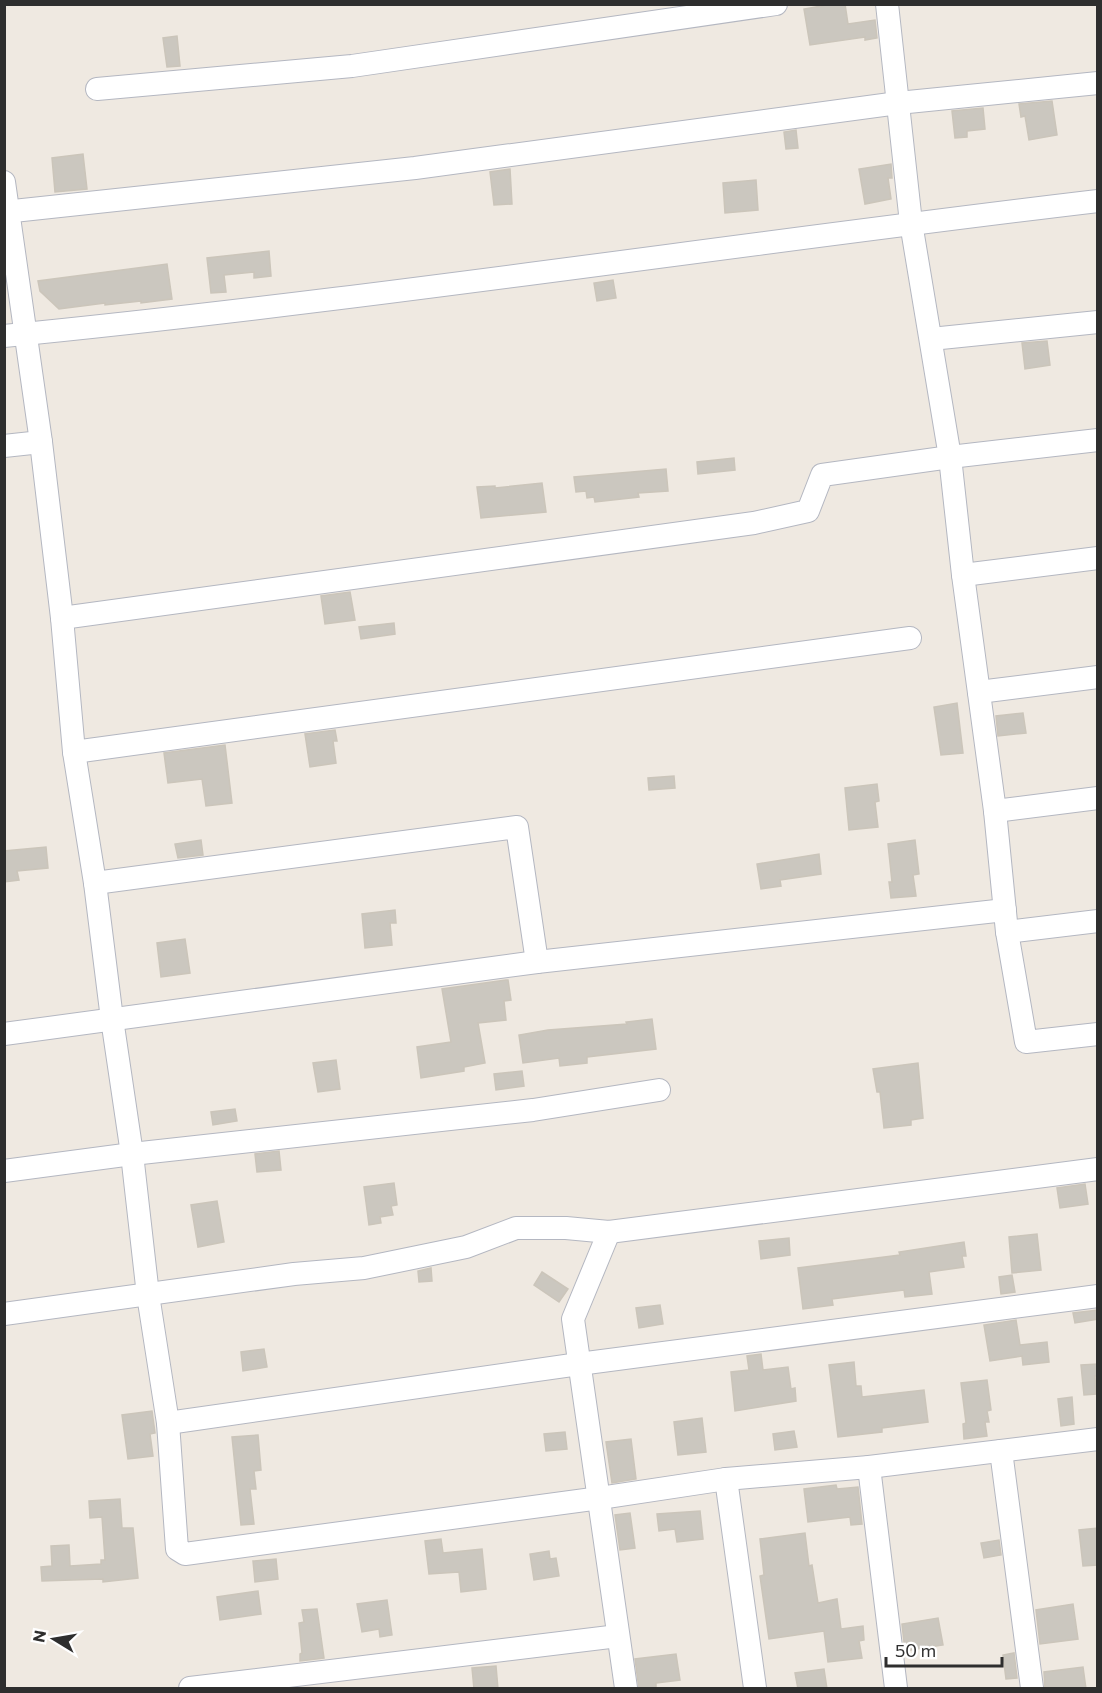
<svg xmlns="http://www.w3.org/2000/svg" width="1102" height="1693" font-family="Commissioner,sans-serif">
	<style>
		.building { fill: #cbc7bf; stroke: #cbc5ba; stroke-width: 1.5 }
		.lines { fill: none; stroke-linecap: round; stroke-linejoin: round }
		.minor-casing { stroke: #b4b7c1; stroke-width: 24 }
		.minor { stroke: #fff; stroke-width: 22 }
	</style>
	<rect width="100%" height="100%" fill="#efe9e1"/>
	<g class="building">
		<path d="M832,4H845L848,24L875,20L877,38L865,40V37L810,45L804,9Z"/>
		<path d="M177,36L180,66L167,67L163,38Z"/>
		<path d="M1052,101L1057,135L1029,140L1025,116L1021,117L1019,104Z"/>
		<path d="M983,108L985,129L967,131V137L955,138L952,111Z"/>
		<path d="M796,130L798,148L786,149L784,132Z"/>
		<path d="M83,154L87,189L55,192L52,158Z"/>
		<path d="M891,164L892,178H888L891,199L865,204L859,169Z"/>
		<path d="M510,169L512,204L494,205L490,172Z"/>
		<path d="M756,180L758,210L725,213L723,183Z"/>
		<path d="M269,251L271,276L254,278V272L224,275L226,292L211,293L207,258Z"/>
		<path d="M167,264L172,299L141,303V301L105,305V303L59,309L40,291L38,281Z"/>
		<path d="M613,280L616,298L597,301L594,283Z"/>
		<path d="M1047,341L1050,365L1025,369L1022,343Z"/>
		<path d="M734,458L735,470L698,474L697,462Z"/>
		<path d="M666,469L668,491L638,493L639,497L595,502L594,497L587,498L586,491L576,492L574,477Z"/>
		<path d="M542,483L546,512L481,518L477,487L495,486V488Z"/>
		<path d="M350,592L355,620L325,624L321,596Z"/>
		<path d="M394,623L395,634L361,639L359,627Z"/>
		<path d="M957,703L963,753L941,755L934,707Z"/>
		<path d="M1023,713L1026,733L998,736L996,716Z"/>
		<path d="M335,730L337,741H333L336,763L310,767L305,734Z"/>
		<path d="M225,745L232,803L206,806L202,779L168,783L164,753Z"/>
		<path d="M674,776L675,788L649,790L648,778Z"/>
		<path d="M877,784L879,801L875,802L878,827L849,830L845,788Z"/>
		<path d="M201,840L203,855L178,858L175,844Z"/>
		<path d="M915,840L919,874L913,875L916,896L891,898L889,882H892L888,844Z"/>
		<path d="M46,847L48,868L17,871L19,880L4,882V851Z"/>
		<path d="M819,854L821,874L780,880L781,886L761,889L757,864Z"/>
		<path d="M395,910L396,923H390L392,945L365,948L362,914Z"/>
		<path d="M185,939L190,973L161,977L157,943Z"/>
		<path d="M506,980H508L511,1000L504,1001L506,1020L478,1023L485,1063L464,1067V1071L421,1078L417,1047L451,1042L442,989Z"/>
		<path d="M652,1019L656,1049L587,1057V1063L560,1066L559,1058L523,1063L519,1035L548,1030L627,1024L626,1022Z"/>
		<path d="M336,1060L340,1089L318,1092L313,1063Z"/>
		<path d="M918,1063L923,1118L911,1120V1125L884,1128L880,1092H877L873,1069Z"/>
		<path d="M522,1071L524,1086L496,1090L494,1074Z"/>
		<path d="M235,1109L237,1121L213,1125L211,1112Z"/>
		<path d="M279,1151L281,1170L257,1172L255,1154Z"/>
		<path d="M394,1183L397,1205L391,1206L393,1215L380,1217L381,1223L369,1225L364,1187Z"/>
		<path d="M1085,1184L1088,1204L1060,1208L1057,1188Z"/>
		<path d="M217,1201L224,1242L198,1247L191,1205Z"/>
		<path d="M1037,1234L1041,1270L1012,1273L1009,1237Z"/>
		<path d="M789,1238L790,1255L761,1259L759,1241Z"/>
		<path d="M964,1242L966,1256H962L964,1267L929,1272L932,1294L905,1297L904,1290L871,1294L832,1299L833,1305L803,1309L798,1268L900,1255L899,1252Z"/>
		<path d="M431,1268L432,1281L419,1282L418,1271Z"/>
		<path d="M542,1272L568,1289L559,1302L534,1285Z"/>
		<path d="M1012,1275L1015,1292L1001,1294L999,1277Z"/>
		<path d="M660,1305L663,1324L639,1328L636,1308Z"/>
		<path d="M1098,1310V1319L1075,1323L1073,1313Z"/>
		<path d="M1016,1320L1020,1345L1047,1342L1049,1362L1023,1365L1022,1356L990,1361L984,1325Z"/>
		<path d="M264,1349L267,1367L243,1371L241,1352Z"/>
		<path d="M761,1354L763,1370L788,1367L791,1389L795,1388L796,1401L735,1411L731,1372L749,1370L747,1356Z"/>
		<path d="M854,1362L856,1386H861L862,1397L924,1390L928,1422L882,1428V1432L838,1437L829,1365Z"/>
		<path d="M1098,1364V1376H1095L1096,1394L1084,1395L1081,1365Z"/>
		<path d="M987,1380L991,1410L987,1411L989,1422H985L987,1436L964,1439L963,1424L966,1423L961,1383Z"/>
		<path d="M1072,1397L1074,1424L1061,1426L1058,1399Z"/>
		<path d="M152,1411L155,1433L150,1434L153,1456L128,1459L122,1415Z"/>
		<path d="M702,1418L706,1452L678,1455L674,1422Z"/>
		<path d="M794,1431L797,1447L775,1450L773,1434Z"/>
		<path d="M565,1432L567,1449L546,1451L544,1434Z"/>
		<path d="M258,1435L261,1470L254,1471L256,1489H250L254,1524L241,1525L232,1437Z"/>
		<path d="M631,1439L636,1479L612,1483L606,1442Z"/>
		<path d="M836,1485L837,1489L858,1487L862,1524L851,1525L850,1517L808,1522L804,1489Z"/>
		<path d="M120,1499L122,1528H133L138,1578L103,1582V1579L42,1581L41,1567L52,1566L51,1546L69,1545L70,1566L101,1564V1560H105L102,1517L90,1518L89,1501Z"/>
		<path d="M700,1511L703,1539L677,1542L675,1529L659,1531L657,1514Z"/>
		<path d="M630,1513L635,1548L620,1550L615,1515Z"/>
		<path d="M1098,1528V1565L1083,1566L1079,1530Z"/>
		<path d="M805,1533L809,1566L812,1565L818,1603L837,1599L841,1629L863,1626L864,1640L859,1641L862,1658L828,1662L824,1631L769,1639L760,1576L764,1575L760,1539Z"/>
		<path d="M441,1539L443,1553L482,1549L486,1589L461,1592L459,1572L429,1574L425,1541Z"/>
		<path d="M999,1540L1001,1555L984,1558L981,1543Z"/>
		<path d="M549,1551L550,1559L556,1558L559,1576L534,1580L530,1554Z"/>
		<path d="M276,1559L278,1579L255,1582L253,1561Z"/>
		<path d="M258,1591L261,1614L220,1620L217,1597Z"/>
		<path d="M387,1600L392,1635L380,1637L379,1629L362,1632L357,1604Z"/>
		<path d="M1073,1604L1078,1639L1040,1644L1036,1610Z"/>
		<path d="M317,1609L324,1658L300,1661V1654L302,1653L299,1623L304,1622L302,1610Z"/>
		<path d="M938,1618L943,1645L905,1651L902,1624Z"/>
		<path d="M1014,1653L1017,1678L1006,1679L1003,1655Z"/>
		<path d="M676,1654L680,1680L656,1683V1689H639L635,1659Z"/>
		<path d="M496,1666L498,1689H474L472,1668Z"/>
		<path d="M1083,1667L1086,1689H1045L1044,1672Z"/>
		<path d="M824,1669L827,1689H798L795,1673Z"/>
	</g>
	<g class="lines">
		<g class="minor-casing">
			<g id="minor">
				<path d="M887,4L911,223L950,457L963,575L995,811L1007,932L1026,1042L1098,1034"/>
				<path d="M97,89L352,66L776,4"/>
				<path d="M4,182L41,442L62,618L74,752L95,883L112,1019L132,1154L148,1295L168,1423L177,1549L185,1554L600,1498L726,1479L869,1467L1098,1439"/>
				<path d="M4,212L415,168L898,103L1098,83"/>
				<path d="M4,336C370,300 733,244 1098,201"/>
				<path d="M931,339L1098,322"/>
				<path d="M4,446L41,442"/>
				<path d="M963,575L1098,558"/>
				<path d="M62,618L754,523L808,511L822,475L950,457L1098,440"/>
				<path d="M979,692L1098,677"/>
				<path d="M74,752L910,638"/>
				<path d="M995,811L1098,798"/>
				<path d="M95,883L517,827L537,962"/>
				<path d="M1007,932L1098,921"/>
				<path d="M4,1034L537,962L1005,910"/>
				<path d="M4,1171L132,1154L533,1110L659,1090"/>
				<path d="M609,1232L573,1319L626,1688"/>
				<path d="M4,1314L294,1274L364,1268L466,1247L516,1228H566L609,1232L1098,1169"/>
				<path d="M168,1423L579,1364L1098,1296"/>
				<path d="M1001,1451L1032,1688"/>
				<path d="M869,1467L896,1688"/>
				<path d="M726,1479L755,1688"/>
				<path d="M190,1688L618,1636"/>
			</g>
		</g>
		<use href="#minor" class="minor"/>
	</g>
	<rect width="1102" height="1693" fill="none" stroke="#2e2e2e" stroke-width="12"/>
	<g transform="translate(54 1639) rotate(281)" stroke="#ffffff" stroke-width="4.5" paint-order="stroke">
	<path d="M0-4.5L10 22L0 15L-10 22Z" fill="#2e2e2e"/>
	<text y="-9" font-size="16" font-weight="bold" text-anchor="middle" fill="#2e2e2e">N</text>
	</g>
	<path d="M886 1657v9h116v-9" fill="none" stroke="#2e2e2e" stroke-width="3"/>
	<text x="895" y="1657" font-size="18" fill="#2e2e2e" stroke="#ffffff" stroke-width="4.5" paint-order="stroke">50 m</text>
</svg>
